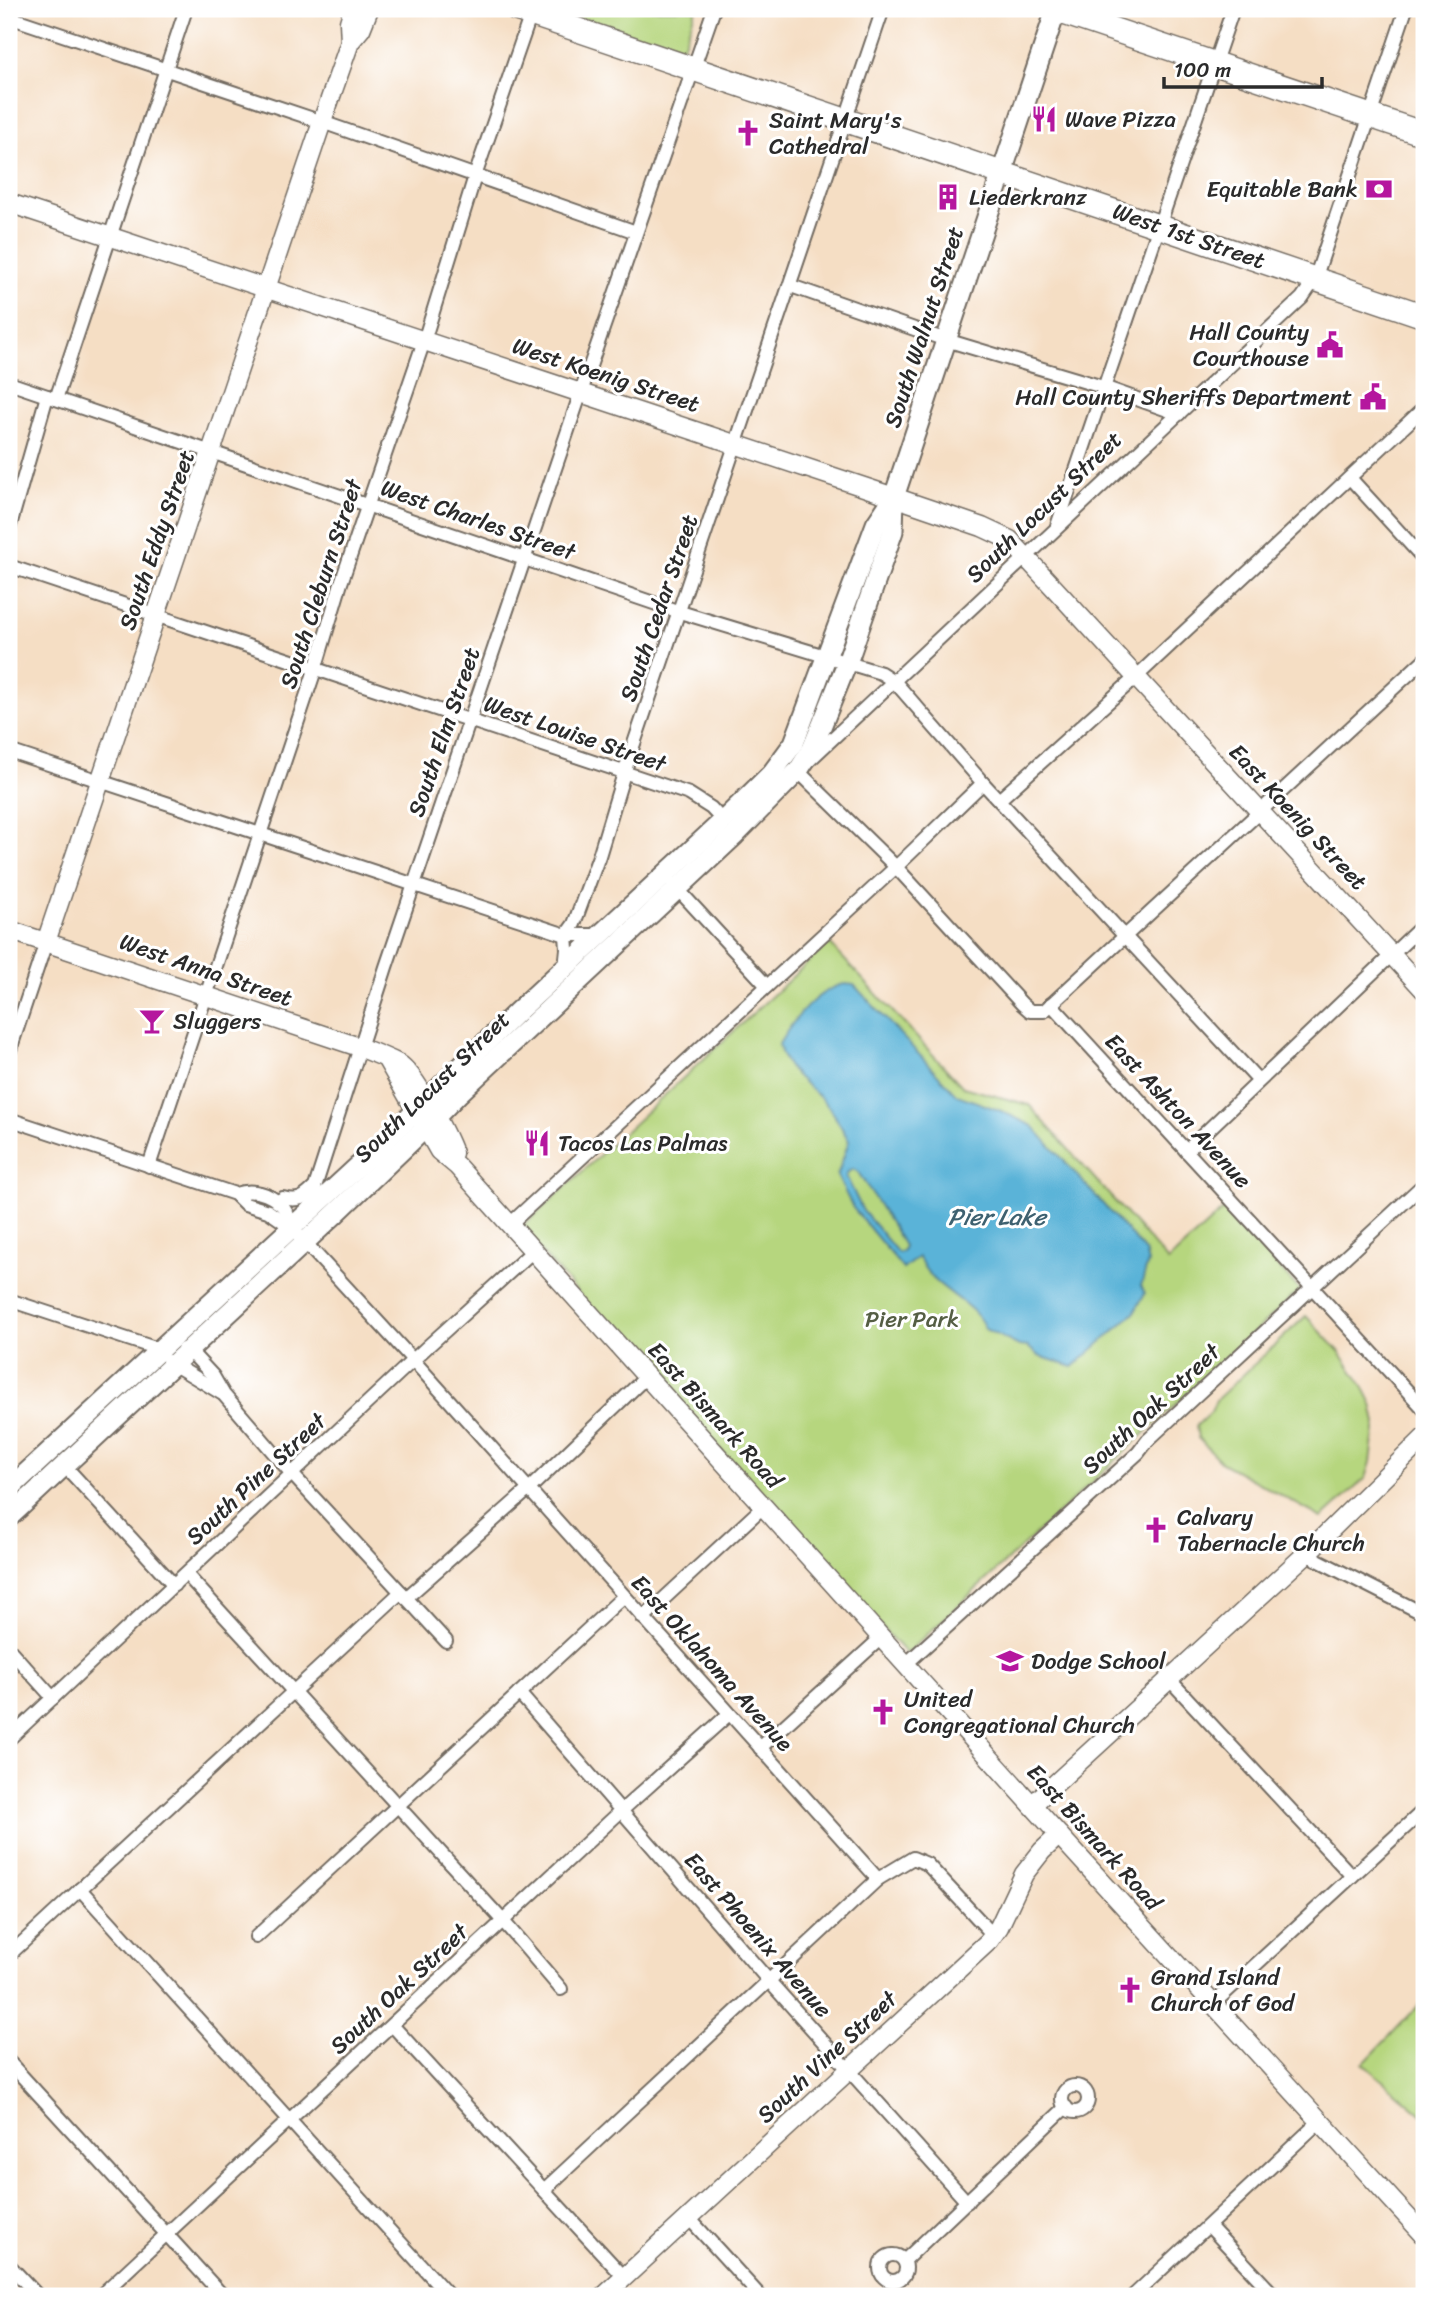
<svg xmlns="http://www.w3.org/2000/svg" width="1433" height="2305" font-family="Sriracha,sans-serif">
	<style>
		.green { fill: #b6d67e; stroke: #708054; stroke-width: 2 }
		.water { fill: #5ab3d8; stroke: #426f82; stroke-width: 2; fill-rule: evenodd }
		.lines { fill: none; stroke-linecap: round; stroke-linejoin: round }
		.street-casing { stroke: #726a61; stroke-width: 16 }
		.secondary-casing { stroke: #726a61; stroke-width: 21 }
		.primary-casing { stroke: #726a61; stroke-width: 23 }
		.highway-casing { stroke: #726a61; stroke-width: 26 }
		.street { stroke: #fff; stroke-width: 12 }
		.secondary { stroke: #fff; stroke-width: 18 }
		.primary { stroke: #fff; stroke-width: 19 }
		.highway { stroke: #fff; stroke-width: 23 }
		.labels { text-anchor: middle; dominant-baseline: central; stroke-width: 6; stroke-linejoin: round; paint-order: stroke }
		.poi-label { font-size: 23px; fill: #2b2b2b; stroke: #fff; text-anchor: start }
		.street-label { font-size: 23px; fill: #2b2b2b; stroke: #fff }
		.park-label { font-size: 23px; fill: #555e44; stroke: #fff }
		.water-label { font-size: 24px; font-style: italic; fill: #3e6170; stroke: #fff }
	</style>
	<rect width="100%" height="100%" fill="#fff"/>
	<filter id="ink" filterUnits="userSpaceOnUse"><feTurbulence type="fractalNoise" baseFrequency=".0143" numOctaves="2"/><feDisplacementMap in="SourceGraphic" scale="14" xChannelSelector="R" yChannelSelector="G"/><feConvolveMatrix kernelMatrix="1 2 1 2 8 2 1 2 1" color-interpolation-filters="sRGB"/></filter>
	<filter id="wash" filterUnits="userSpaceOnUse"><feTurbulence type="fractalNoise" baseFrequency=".00686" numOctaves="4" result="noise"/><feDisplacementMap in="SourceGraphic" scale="28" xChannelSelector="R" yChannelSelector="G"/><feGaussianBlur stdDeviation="1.57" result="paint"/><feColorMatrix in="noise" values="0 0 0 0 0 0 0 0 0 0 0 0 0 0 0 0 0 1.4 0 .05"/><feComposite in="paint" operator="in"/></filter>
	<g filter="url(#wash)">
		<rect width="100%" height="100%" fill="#f5dec4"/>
		<g class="green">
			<path d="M554,9H696L681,52Z"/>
			<path d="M829,943L963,1087L1029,1105L1168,1261L1224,1209L1300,1290L906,1654L520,1229Z"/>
			<path d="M1306,1316L1339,1351L1363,1386L1372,1404L1376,1423L1371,1462L1366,1478L1322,1518L1222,1463L1198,1438L1196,1426L1211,1412L1216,1400Z"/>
			<path d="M1424,2000V2116L1363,2064Z"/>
		</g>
		<path class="water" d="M845,984L854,985L957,1095L999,1110L1033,1126L1145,1251L1148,1262L1141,1286L1145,1293L1134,1313L1073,1367L1039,1356L1028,1347L1019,1346L985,1329C976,1303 938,1291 924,1267C922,1264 921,1260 918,1257L903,1269L853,1208L837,1176L849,1141C843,1130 834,1113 826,1104C808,1083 784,1073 779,1044C793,1020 817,989 845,984ZM853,1169L858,1172L899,1237L904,1246L902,1252L898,1253L863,1211L846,1176L848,1172Z"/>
	</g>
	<g filter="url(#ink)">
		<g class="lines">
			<g class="street-casing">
				<g id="street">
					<path d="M1406,9L1315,279L1302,298L798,771L896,867L1022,1004L1030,1011H1044L1424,660"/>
					<path d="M9,17L322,122L636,232"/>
					<path d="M791,286L946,340L1106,388L1179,414"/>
					<path d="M9,383L680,612L881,673L895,682L983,783L1258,1080"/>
					<path d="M56,399L186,9"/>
					<path d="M1350,478L1424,559"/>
					<path d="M1057,526L1233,9"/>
					<path d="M9,529L47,396"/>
					<path d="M9,566L689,794L711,808L723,821"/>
					<path d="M9,751L566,935H601"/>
					<path d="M999,800L1136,677L1424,408"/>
					<path d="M673,884L767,986"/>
					<path d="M565,968L567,949L566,935L574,924L599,856L624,773L883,9"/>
					<path d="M1051,1004L1424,1409"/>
					<path d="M9,1053L46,942"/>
					<path d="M9,1119L235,1194L245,1204L268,1211L291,1227L413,1360L878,1879"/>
					<path d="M1186,1151L1424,924"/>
					<path d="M149,1166L315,670L341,583L424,341L475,176L532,11"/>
					<path d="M235,1194C260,1186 288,1200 291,1227"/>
					<path d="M277,1202L283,1198C299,1202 304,1198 315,1187L386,967L581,392L714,9"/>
					<path d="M509,1225L896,867L983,783"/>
					<path d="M9,1300L161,1350"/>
					<path d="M183,1349H188L213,1376L224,1395L292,1474L446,1641"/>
					<path d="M168,1361L221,1393"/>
					<path d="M64,1465L174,1585"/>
					<path d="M1306,1554L1424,1614"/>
					<path d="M186,1574L503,1921L561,1989"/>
					<path d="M406,1598L528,1490L647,1376"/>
					<path d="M643,1618L764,1506"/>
					<path d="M9,1649L53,1698"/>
					<path d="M906,1664L1138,1453L1148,1440L1424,1184"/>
					<path d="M1169,1679L1352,1876"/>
					<path d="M519,1693L769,1981L967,2202"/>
					<path d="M9,1739L426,1348L533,1251"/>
					<path d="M760,1748L882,1637"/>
					<path d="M80,1889L449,2296"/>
					<path d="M256,1937L624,1596"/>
					<path d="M9,1955L401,1592"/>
					<path d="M1213,2004L1424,1810"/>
					<path d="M392,2025L624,2277"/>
					<path d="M9,2062L223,2296"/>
					<circle cx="1075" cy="2099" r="13"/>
					<path d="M544,2190L878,1879L913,1858L927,1864L993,1935"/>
					<path d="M688,2217L760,2296"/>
					<path d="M1209,2226L1275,2296"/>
					<circle cx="893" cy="2268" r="13"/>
					<path d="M904,2261L1066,2107"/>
					<path d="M9,2265L38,2296"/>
					<path d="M100,2296L621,1811L729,1714"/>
					<path d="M1133,2296L1320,2121"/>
				</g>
			</g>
			<g class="secondary-casing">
				<g id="secondary">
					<path d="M350,42L349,22L353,9"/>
					<path d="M9,203L894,497L982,527L1010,540L1424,990"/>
					<path d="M9,930L359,1047C372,1052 387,1058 399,1064C414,1072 447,1136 453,1153"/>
					<path d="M46,942L322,122L350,42L361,29L369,9"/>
					<path d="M387,1060L439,1151L457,1166L1059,1835L1424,2235"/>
					<path d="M1032,1805L1306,1554L1424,1438"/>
					<path d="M604,2296L989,1941L999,1927L1024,1874L1042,1851L1059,1835"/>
				</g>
			</g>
			<g class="primary-casing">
				<g id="primary">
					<path d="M9,1489L378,1148L516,1013L723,821L772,773L794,743L876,524L894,497L1056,10"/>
					<path d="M9,1517L336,1213L425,1128L459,1093L735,835L798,771L812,749L847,663L893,531L894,498"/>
				</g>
			</g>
			<g class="highway-casing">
				<g id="highway">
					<path d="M516,9L1424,316"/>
					<path d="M1052,9L1424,134"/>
				</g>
			</g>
			<use href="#street" class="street"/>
			<use href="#secondary" class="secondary"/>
			<use href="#primary" class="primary"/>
			<use href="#highway" class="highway"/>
		</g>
	</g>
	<defs>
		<g id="restaurant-bare" transform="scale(2.1)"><path d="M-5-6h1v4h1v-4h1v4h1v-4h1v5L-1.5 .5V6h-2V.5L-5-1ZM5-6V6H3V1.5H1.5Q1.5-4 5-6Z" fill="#b5179e" stroke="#fff" stroke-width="2.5" paint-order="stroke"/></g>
		<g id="church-bare" transform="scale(2.1)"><path d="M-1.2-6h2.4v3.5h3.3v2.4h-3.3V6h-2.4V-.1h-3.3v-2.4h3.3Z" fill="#b5179e" stroke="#fff" stroke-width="2.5" paint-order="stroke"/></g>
		<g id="bank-bare" transform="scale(2.1)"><path d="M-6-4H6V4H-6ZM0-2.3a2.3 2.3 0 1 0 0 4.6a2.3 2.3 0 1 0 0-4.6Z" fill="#b5179e" stroke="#fff" stroke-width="2.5" paint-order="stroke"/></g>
		<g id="building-bare" transform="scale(2.1)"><path d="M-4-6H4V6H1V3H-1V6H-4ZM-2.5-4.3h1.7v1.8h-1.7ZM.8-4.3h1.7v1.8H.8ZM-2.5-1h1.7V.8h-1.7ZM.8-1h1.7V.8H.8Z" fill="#b5179e" stroke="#fff" stroke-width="2.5" paint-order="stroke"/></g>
		<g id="civic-bare" transform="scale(2.1)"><path d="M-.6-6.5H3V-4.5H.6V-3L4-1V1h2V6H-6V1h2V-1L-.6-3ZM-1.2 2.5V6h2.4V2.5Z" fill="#b5179e" stroke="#fff" stroke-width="2.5" paint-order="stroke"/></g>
		<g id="bar-bare" transform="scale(2.1)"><path d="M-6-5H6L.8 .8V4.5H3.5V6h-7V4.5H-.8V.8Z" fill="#b5179e" stroke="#fff" stroke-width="2.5" paint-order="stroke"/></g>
		<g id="school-bare" transform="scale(2.1)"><path d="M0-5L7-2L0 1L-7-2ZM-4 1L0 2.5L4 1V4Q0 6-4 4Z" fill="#b5179e" stroke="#fff" stroke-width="2.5" paint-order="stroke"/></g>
	</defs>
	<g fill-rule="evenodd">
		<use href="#restaurant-bare" x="1044" y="119"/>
		<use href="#church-bare" x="748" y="133"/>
		<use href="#bank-bare" x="1379" y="189"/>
		<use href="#building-bare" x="948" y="197"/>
		<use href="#civic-bare" x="1330" y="345"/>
		<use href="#civic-bare" x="1373" y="397"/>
		<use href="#bar-bare" x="152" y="1021"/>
		<use href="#restaurant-bare" x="537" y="1143"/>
		<use href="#church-bare" x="1156" y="1530"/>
		<use href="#school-bare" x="1010" y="1661"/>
		<use href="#church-bare" x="883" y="1712"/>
		<use href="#church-bare" x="1130" y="1990"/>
	</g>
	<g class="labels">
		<g class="poi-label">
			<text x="1065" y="119">Wave Pizza</text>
			<text x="769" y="120">Saint Mary's<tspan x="769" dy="26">Cathedral</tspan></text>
			<text x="1358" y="189" text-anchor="end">Equitable Bank</text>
			<text x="969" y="197">Liederkranz</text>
			<text x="1309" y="332" text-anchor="end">Hall County<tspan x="1309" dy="26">Courthouse</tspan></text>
			<text x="1352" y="397" text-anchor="end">Hall County Sheriffs Department</text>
			<text x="173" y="1021">Sluggers</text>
			<text x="558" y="1143">Tacos Las Palmas</text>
			<text x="1177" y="1517">Calvary<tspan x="1177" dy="26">Tabernacle Church</tspan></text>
			<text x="1031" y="1661">Dodge School</text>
			<text x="904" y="1699">United<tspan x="904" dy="26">Congregational Church</tspan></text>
			<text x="1151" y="1977">Grand Island<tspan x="1151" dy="26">Church of God</tspan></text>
		</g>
		<g class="street-label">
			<text transform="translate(1189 236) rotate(19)">West 1st Street</text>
			<text transform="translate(924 327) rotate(-72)">South Walnut Street</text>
			<text transform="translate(606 375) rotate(18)">West Koenig Street</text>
			<text transform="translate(1044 507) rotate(-44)">South Locust Street</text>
			<text transform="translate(478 520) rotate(19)">West Charles Street</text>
			<text transform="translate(157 540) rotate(-71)">South Eddy Street</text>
			<text transform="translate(321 584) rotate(-72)">South Cleburn Street</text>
			<text transform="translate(659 608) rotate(-71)">South Cedar Street</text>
			<text transform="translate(444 732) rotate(-71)">South Elm Street</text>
			<text transform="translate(575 734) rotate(19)">West Louise Street</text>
			<text transform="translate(1298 817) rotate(47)">East Koenig Street</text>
			<text transform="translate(206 970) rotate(19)">West Anna Street</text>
			<text transform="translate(432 1087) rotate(-44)">South Locust Street</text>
			<text transform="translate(1178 1111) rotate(47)">East Ashton Avenue</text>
			<text transform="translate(1151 1409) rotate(-43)">South Oak Street</text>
			<text transform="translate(715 1415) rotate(48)">East Bismark Road</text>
			<text transform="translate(256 1479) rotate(-43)">South Pine Street</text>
			<text transform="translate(712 1663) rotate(48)">East Oklahoma Avenue</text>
			<text transform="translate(1094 1837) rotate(48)">East Bismark Road</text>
			<text transform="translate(758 1935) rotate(49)">East Phoenix Avenue</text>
			<text transform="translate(399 1989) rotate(-43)">South Oak Street</text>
			<text transform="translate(827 2057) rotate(-43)">South Vine Street</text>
		</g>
		<g class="park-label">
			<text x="912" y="1319">Pier Park</text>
		</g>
		<g class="water-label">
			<text x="997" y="1217">Pier Lake</text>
		</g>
	</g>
	<rect width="1433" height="2305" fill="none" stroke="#fff" stroke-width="35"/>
	<path d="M1164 77v10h158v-10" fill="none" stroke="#2b2b2b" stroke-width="3.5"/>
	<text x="1174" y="77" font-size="21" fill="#2b2b2b" stroke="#ffffff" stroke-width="5" paint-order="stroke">100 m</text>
</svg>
